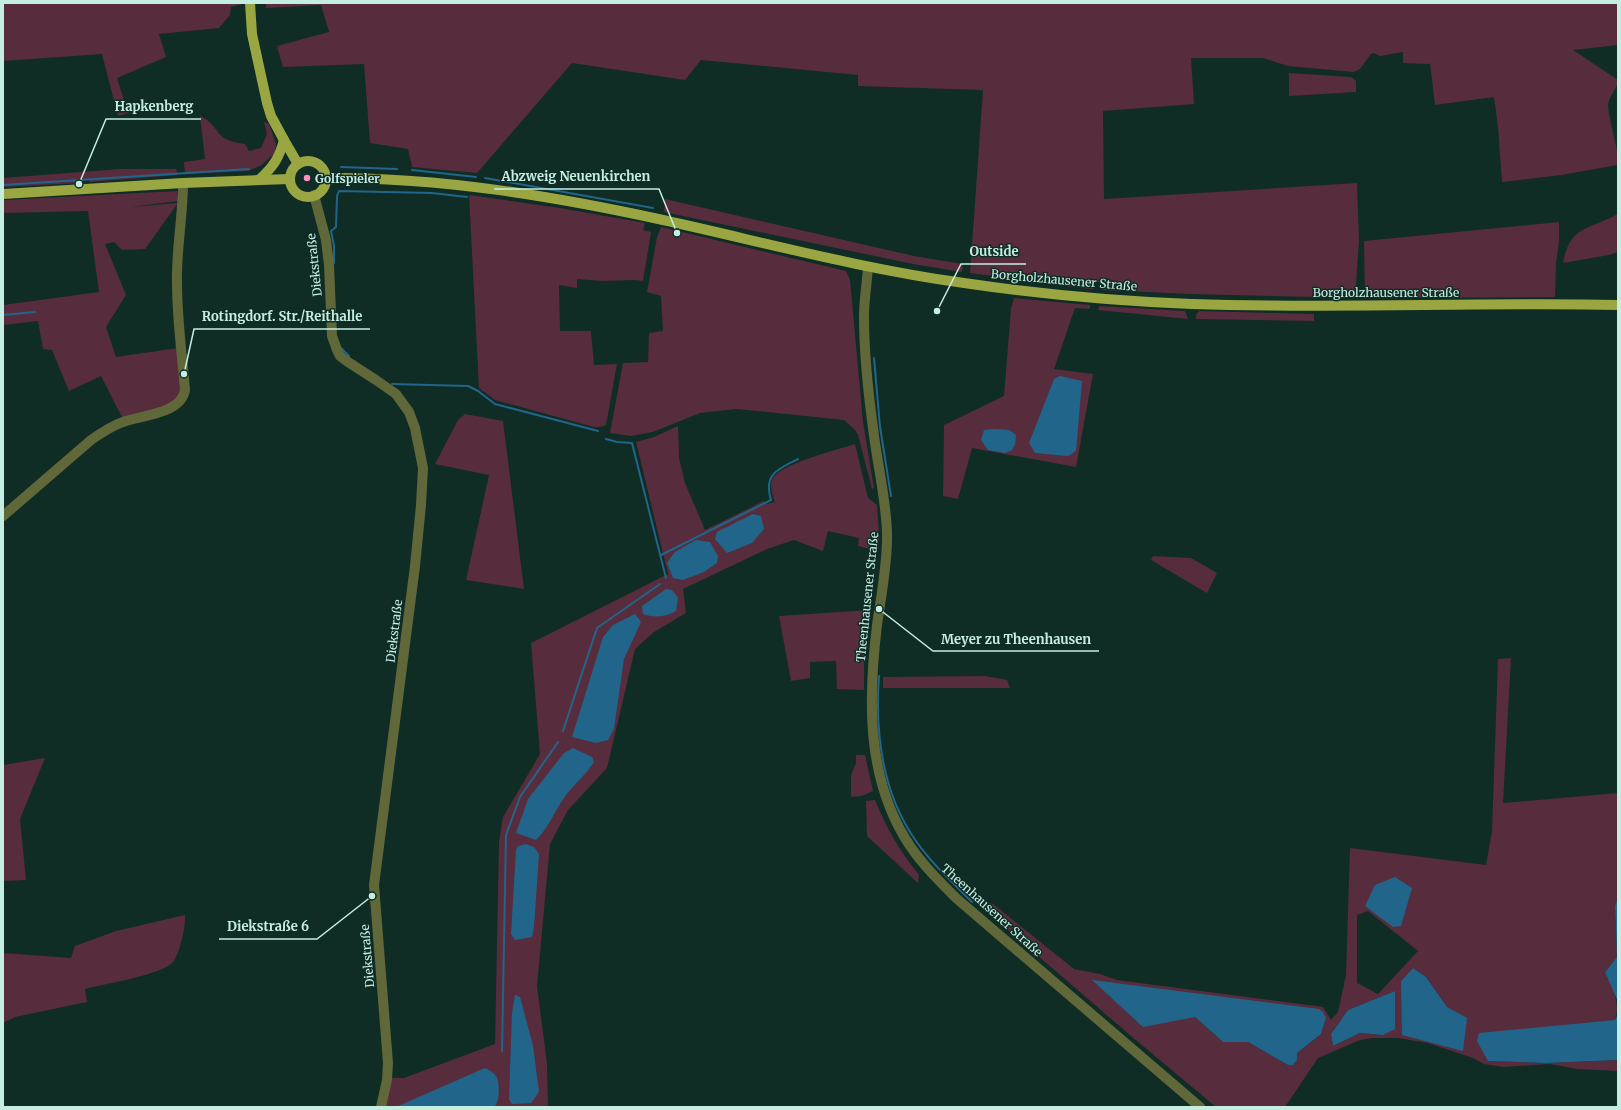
<svg xmlns="http://www.w3.org/2000/svg" width="1621" height="1110" font-family="Merriweather,serif">
	<style>
		.green { fill: #572c3d; fill-rule: evenodd }
		.water { fill: #21668a }
		.lines { fill: none; stroke-linecap: round; stroke-linejoin: round }
		.stream { stroke: #21668a; stroke-width: 2 }
		.minor { stroke: #606739; stroke-width: 10 }
		.major { stroke: #9aa641; stroke-width: 10 }
		.poi-dot { fill: #fe8ebb; stroke: #0f2c25; stroke-width: 1.5 }
		.labels { text-anchor: middle; dominant-baseline: central; stroke-width: 3; stroke-linejoin: round; paint-order: stroke }
		.poi-label { font-size: 12px; font-weight: bold; fill: #c4eee2; stroke: #0f2c25; text-anchor: start }
		.street-label { font-size: 12px; fill: #c4eee2; stroke: #0f2c25 }
		.leader { fill: none; stroke: #c4eee2; stroke-width: 1.5 }
		.callout-dot { fill: #c4eee2; stroke: #0f2c25; stroke-width: 1.5 }
		.callout-label { font-size: 13px; text-anchor: middle; font-weight: bold; fill: #c4eee2; stroke: #0f2c25; stroke-width: 3; stroke-linejoin: round; paint-order: stroke }
	</style>
	<rect width="100%" height="100%" fill="#0f2c25"/>
	<g class="green">
		<path d="M3,3H243V4L231,7L230,15L219,28L159,34L166,57L117,78L128,113L118,116L102,54L3,61Z"/>
		<path d="M266,3H1618V45L1573,50L1618,80C1618,89 1608,96 1608,106C1610,126 1618,144 1618,165L1561,175L1502,182L1498,127L1494,97L1435,105L1430,64L1403,63V52L1380,56L1374,53L1371,54L1360,69L1354,72L1288,66L1263,58H1191L1194,104L1103,111L1104,199L1357,183L1359,241L1355,298L1190,294L1102,290V282H1095L1094,289L1081,288L970,273L983,90L858,86V75L701,60L685,80L572,63L477,173L412,167L408,149L370,143L364,64L283,67L277,46L329,32L321,5L266,8Z"/>
		<path d="M1289,73L1351,77L1356,81V92L1289,96Z"/>
		<path d="M200,116C215,122 216,134 226,139C232,142 239,143 245,144L249,151L261,148L267,134L264,122L269,124L276,144L274,157L271,156L262,165L248,171L185,174L184,162L205,159Z"/>
		<path d="M120,169H176L178,175L90,182L88,180H81L79,183L3,187V178Z"/>
		<path d="M177,191L178,201L130,207L178,203L145,249L122,250L114,242L105,244L126,295L106,327L116,357L178,348L181,394L170,405L123,419L101,376L69,391L52,350L43,349L38,321L3,325V305L99,292L88,211L3,213V200Z"/>
		<path d="M469,195L560,208L645,223L643,230L651,232L643,281L634,280L603,281L577,279V288L559,285L560,331H591L594,365L617,364L606,425L600,427H594L495,400L479,388Z"/>
		<path d="M665,199L914,256L963,264L962,272L913,264L664,212Z"/>
		<path d="M1618,214V252L1609,255L1563,263C1570,225 1589,230 1618,214Z"/>
		<path d="M1559,222V241L1556,263L1555,297L1365,298L1364,241Z"/>
		<path d="M661,227L846,271L850,280L863,422L874,488L872,489L858,435L855,430L844,420L737,409L700,413L653,432L631,436L610,433L623,363L648,362L649,333L663,331L661,296L647,292L657,237Z"/>
		<path d="M1014,298L1090,305V309L1075,308L1054,369L1093,374L1076,467L972,448L958,499L943,496L944,425L1004,396L1011,308Z"/>
		<path d="M1099,306L1185,311L1188,319L1098,310Z"/>
		<path d="M1199,311L1314,314V321L1196,319V315Z"/>
		<path d="M465,414L503,421L524,589L466,580L489,475L435,464L458,420Z"/>
		<path d="M678,426L679,458L685,483L705,530L764,501L766,504L775,502C772,494 769,485 773,478C782,463 837,450 855,444L868,498L877,505L879,534L878,551L858,546L859,538L828,531L823,551L794,540L767,549L683,589L686,613L654,632L635,649L607,768L568,810L550,844L537,986L547,1064L548,1106L386,1107L391,1078H404L495,1044L499,842L503,817L540,754L531,643L668,574L636,442L654,437Z"/>
		<path d="M1153,556L1191,558L1217,573L1207,593L1151,560Z"/>
		<path d="M869,610L864,657V690L837,689L836,661L810,662V678L791,681L779,616Z"/>
		<path d="M1511,658L1503,803L1618,793V898L1615,907L1617,957L1605,972C1612,987 1621,1003 1615,1020L1488,1061L1546,1063L1618,1060V1071L1577,1069L1550,1064L1503,1067L1484,1064L1473,1058L1428,1043L1398,1038H1373L1360,1040L1318,1058L1285,1107H1216L1131,1036L973,900L993,904L1074,969L1100,974L1117,980L1323,1007L1331,1020L1338,1012L1346,975L1350,848L1486,865L1492,831L1498,659ZM1368,911L1418,951L1378,994L1357,983V915ZM1413,968L1426,977L1447,1007L1401,981ZM1395,991L1383,1035L1360,1033L1333,1046L1331,1034L1348,1010ZM1195,1017L1326,1018L1321,1034L1297,1053L1288,1065L1248,1042H1223Z"/>
		<path d="M985,676L1007,680L1010,688H883V677Z"/>
		<path d="M856,755H865L873,791L862,796L851,797V775L856,763Z"/>
		<path d="M45,758L20,819L26,880L3,881V765Z"/>
		<path d="M875,800C887,829 899,850 919,875L918,883L867,836L866,801Z"/>
		<path d="M185,915C186,926 180,953 173,962C162,975 103,984 85,989L87,1002L15,1017L3,1023V953L71,958L75,946L116,931Z"/>
	</g>
	<g class="water">
		<path d="M1060,376L1082,381L1076,451L1068,456L1035,453L1029,443L1054,379Z"/>
		<path d="M994,429L1009,430L1016,435L1015,445L1012,450L1005,453L988,450L981,440L984,430Z"/>
		<path d="M753,514L761,516L764,529L752,543L727,553L715,539L717,532Z"/>
		<path d="M696,540L710,542L718,556L717,563L704,572L683,580L673,578L667,563L675,552Z"/>
		<path d="M666,589L672,590L678,598L676,611C667,617 653,618 643,614L642,606Z"/>
		<path d="M635,614L641,622L624,659L614,729L608,740L596,743L572,737L603,637L613,625Z"/>
		<path d="M573,748L592,757L594,762C585,776 573,785 564,798C554,812 548,829 536,840L516,833L528,799L564,753Z"/>
		<path d="M526,844L534,847L539,854L534,927L532,937L515,940L511,934L516,850L518,846Z"/>
		<path d="M1395,877L1412,888L1401,926L1393,927L1365,906L1375,885Z"/>
		<path d="M1618,898V1002L1605,972L1617,957L1615,906Z"/>
		<path d="M1413,968L1426,977L1447,1007L1467,1018L1463,1051L1402,1035L1401,981Z"/>
		<path d="M1092,980L1319,1009L1323,1012L1326,1018L1321,1034L1297,1053V1060L1293,1065H1288L1248,1042H1223L1195,1017L1143,1027Z"/>
		<path d="M1395,991V1029L1383,1035L1360,1033L1333,1046L1331,1034L1348,1010Z"/>
		<path d="M515,995L520,997L533,1046L539,1092L531,1103L512,1104L509,1099L512,1013Z"/>
		<path d="M1618,1014V1060L1546,1063L1488,1061L1477,1041L1479,1033L1615,1020Z"/>
		<path d="M485,1068C489,1070 493,1072 496,1076C500,1083 500,1102 494,1107H396Z"/>
	</g>
	<g class="lines">
		<g class="stream">
			<path d="M341,167L397,169"/>
			<path d="M412,170L476,177"/>
			<path d="M485,178L653,208"/>
			<path d="M3,185L249,169"/>
			<path d="M334,263V246L331,231L336,227L337,196L339,191L432,193L467,197"/>
			<path d="M3,315L35,312"/>
			<path d="M341,348L349,356"/>
			<path d="M874,358L880,427L891,496"/>
			<path d="M392,384L468,386L478,391L495,404L598,431"/>
			<path d="M606,439L617,442L632,443L666,578"/>
			<path d="M661,555L771,500C763,474 778,469 798,459"/>
			<path d="M879,676C875,733 882,793 916,841C932,864 952,882 972,902"/>
			<path d="M563,731L597,628L660,584"/>
			<path d="M502,1051L506,835L520,797L558,742"/>
		</g>
		<g class="minor">
			<path d="M314,195L326,240L329,265L332,336L337,350L340,356L348,362L376,380L396,394L404,405L409,412L415,428L423,468L421,505L415,566L374,885L388,1063L387,1080L381,1107"/>
			<path d="M868,267C867,283 864,300 864,316C864,353 868,391 873,428C877,463 886,498 887,533C888,561 881,597 877,625C868,700 866,780 910,846C923,865 939,881 956,898L1200,1107"/>
			<path d="M3,516L91,440C101,433 111,426 123,422C142,415 181,414 185,390C182,354 177,319 177,283C176,250 183,217 183,183"/>
		</g>
		<g class="major">
			<path d="M250,3L252,34L267,103L271,116L284,140L298,164"/>
			<circle cx="308" cy="179" r="18"/>
			<path d="M325,178C438,177 553,196 663,220C763,242 862,269 964,283C1039,294 1116,301 1192,304C1334,309 1476,302 1618,305"/>
			<path d="M260,179C274,166 279,158 284,140"/>
			<path d="M3,194L183,183L290,179"/>
		</g>
	</g>
	<circle class="poi-dot" cx="307" cy="178" r="4"/>
	<g class="labels">
		<g class="poi-label">
			<text x="315" y="178">Golfspieler</text>
		</g>
		<g class="street-label">
			<text transform="translate(314 265) rotate(-96)">Diekstraße</text>
			<text transform="translate(1064 280) rotate(5)">Borgholzhausener Straße</text>
			<text x="1386" y="292">Borgholzhausener Straße</text>
			<text transform="translate(867 597) rotate(-84)">Theenhausener Straße</text>
			<text transform="translate(394 631) rotate(-83)">Diekstraße</text>
			<text transform="translate(992 910) rotate(42)">Theenhausener Straße</text>
			<text transform="translate(367 956) rotate(-95)">Diekstraße</text>
		</g>
	</g>
	<path class="leader" d="M79 184L106 119H201M677 233L659 189H494M937 311L961 264H1026M184 374L194 329H370M879 609L933 651H1099M372 896L317 939H219"/>
	<g class="callout-dot">
		<circle cx="79" cy="184" r="4"/>
		<circle cx="677" cy="233" r="4"/>
		<circle cx="937" cy="311" r="4"/>
		<circle cx="184" cy="374" r="4"/>
		<circle cx="879" cy="609" r="4"/>
		<circle cx="372" cy="896" r="4"/>
	</g>
	<g class="callout-label">
		<text x="154" y="111">Hapkenberg</text>
		<text x="576" y="181">Abzweig Neuenkirchen</text>
		<text x="994" y="256">Outside</text>
		<text x="282" y="321">Rotingdorf. Str./Reithalle</text>
		<text x="1016" y="644">Meyer zu Theenhausen</text>
		<text x="268" y="931">Diekstraße 6</text>
	</g>
	<rect width="1621" height="1110" fill="none" stroke="#c4eee2" stroke-width="8"/>
</svg>
